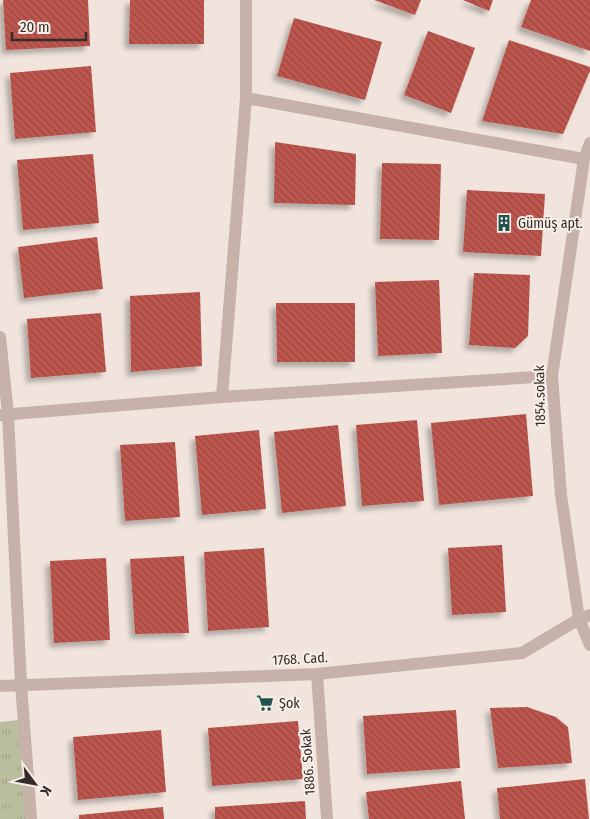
<svg xmlns="http://www.w3.org/2000/svg" width="590" height="819" font-family="'Fira Sans Condensed',sans-serif">
	<style>
		.park { fill: url(#park-tufts) }
		.building { fill: url(#building-back-hatch); filter: url(#shadow) }
		.lines { fill: none; stroke-linecap: round; stroke-linejoin: round }
		.street { stroke: #c7b2aa; stroke-width: 12 }
		.labels { text-anchor: middle; dominant-baseline: central; stroke-width: 4; stroke-linejoin: round; paint-order: stroke }
		.poi-label { font-size: 14px; fill: #352b29; stroke: #f8efe9; text-anchor: start }
		.street-label { font-size: 14px; fill: #352b29; stroke: #f8efe9 }
	</style>
	<defs>
		<pattern id="park-tufts" width="24" height="20" patternUnits="userSpaceOnUse" patternTransform="scale(1.25)"><rect width="24" height="20" fill="#b9be9e"/><path d="M3 7l-1-3M5 7V3M7 7l1-3M15 17l-1-3M17 17v-4M19 17l1-3" fill="none" stroke="#a0a388"/></pattern>
		<pattern id="building-back-hatch" width="6" height="6" patternUnits="userSpaceOnUse" patternTransform="scale(1.25)"><rect width="6" height="6" fill="#bd564e"/><path d="M-1 5l2 2M0 0l6 6M5-1l2 2" fill="none" stroke="#9a4741"/></pattern>
		<filter id="shadow"><feDropShadow dx="-4.5" dy="4.5" stdDeviation="2.5" flood-color="#0004"/></filter>
	</defs>
	<rect width="100%" height="100%" fill="#f0e4dd"/>
	<path class="park" d="M18,720L27,819H0V722Z"/>
	<g class="building">
		<path d="M3,0H88L90,46L6,50Z"/>
		<path d="M130,0H204V44H129Z"/>
		<path d="M374,0H421L415,15Z"/>
		<path d="M463,0H493L489,11Z"/>
		<path d="M531,0H590V51L521,27Z"/>
		<path d="M294,18L382,42L365,100L277,76Z"/>
		<path d="M428,31L475,48L451,113L404,95Z"/>
		<path d="M509,40L590,67V71L563,134L482,121Z"/>
		<path d="M91,66L96,132L15,139L10,73Z"/>
		<path d="M275,142L356,154L355,205L274,203Z"/>
		<path d="M93,154L99,223L23,230L17,160Z"/>
		<path d="M382,163L441,164L439,240L380,239Z"/>
		<path d="M467,190L545,194L541,256L463,252Z"/>
		<path d="M97,237L103,289L24,298L18,247Z"/>
		<path d="M474,273L530,275L528,336L515,348L469,345Z"/>
		<path d="M439,280L442,353L378,356L375,282Z"/>
		<path d="M200,292L202,366L131,372L130,296Z"/>
		<path d="M276,303H355V362H277Z"/>
		<path d="M101,313L106,372L31,378L27,319Z"/>
		<path d="M526,414L533,496L439,505L431,423Z"/>
		<path d="M417,420L424,501L362,506L356,425Z"/>
		<path d="M338,425L346,506L282,513L274,432Z"/>
		<path d="M259,430L266,509L202,515L195,436Z"/>
		<path d="M175,442L180,517L125,521L120,445Z"/>
		<path d="M502,545L506,612L452,615L448,548Z"/>
		<path d="M264,548L269,627L208,631L204,552Z"/>
		<path d="M184,556L189,633L135,634L130,559Z"/>
		<path d="M106,558L110,640L54,643L50,561Z"/>
		<path d="M527,707L556,717L568,727L572,763L498,768L490,708Z"/>
		<path d="M456,710L460,768L367,774L363,716Z"/>
		<path d="M298,721L303,779L212,786L208,728Z"/>
		<path d="M161,730L166,792L78,800L73,737Z"/>
		<path d="M585,779L589,819H500L497,788Z"/>
		<path d="M461,781L465,819H369L366,792Z"/>
		<path d="M305,801L306,819H215V807Z"/>
		<path d="M163,807L164,819H79V815Z"/>
	</g>
	<g class="lines">
		<g class="street">
			<path d="M246,98L584,159"/>
			<path d="M590,143L584,159L552,376L561,495L579,619L590,645"/>
			<path d="M0,337L8,414L21,684L31,819"/>
			<path d="M222,397L246,98V0"/>
			<path d="M0,415L222,397L552,376"/>
			<path d="M317,674L327,819"/>
			<path d="M0,686L317,674L522,653L579,619L590,615"/>
		</g>
	</g>
	<defs>
		<g id="building-bare" transform="scale(1.35)"><path d="M-4-6H4V6H1V3H-1V6H-4ZM-2.5-4.3h1.7v1.8h-1.7ZM.8-4.3h1.7v1.8H.8ZM-2.5-1h1.7V.8h-1.7ZM.8-1h1.7V.8H.8Z" fill="#21544e" stroke="#f8efe9" stroke-width="2.5" paint-order="stroke"/></g>
		<g id="supermarket-bare" transform="scale(1.35)"><path d="M-6-5.5h2.5l.6 2H6L4.5 2H-2.5L-4.4-4H-6ZM-1.5 3.2a1.3 1.3 0 1 0 .1 0ZM3 3.2a1.3 1.3 0 1 0 .1 0Z" fill="#21544e" stroke="#f8efe9" stroke-width="2.5" paint-order="stroke"/></g>
	</defs>
	<g fill-rule="evenodd">
		<use href="#building-bare" x="504" y="223"/>
		<use href="#supermarket-bare" x="265" y="703"/>
	</g>
	<g class="labels">
		<g class="poi-label">
			<text x="518" y="223">Gümüş apt.</text>
			<text x="279" y="703">Şok</text>
		</g>
		<g class="street-label">
			<text transform="translate(540 396) rotate(-91)">1854.sokak</text>
			<text transform="translate(300 659) rotate(-3)">1768. Cad.</text>
			<text transform="translate(308 762) rotate(-94)">1886. Sokak</text>
		</g>
	</g>
	<g transform="translate(35 784) rotate(122)" stroke="#f8efe9" stroke-width="4" paint-order="stroke">
	<path d="M0-4L9 19L0 12L-9 19Z" fill="#352b29"/>
	<text y="-8" font-size="14" font-weight="bold" text-anchor="middle" fill="#352b29">K</text>
	</g>
	<path d="M12 32v8h74v-8" fill="none" stroke="#352b29" stroke-width="2.5"/>
	<text x="20" y="32" font-size="15" fill="#352b29" stroke="#f8efe9" stroke-width="4" paint-order="stroke">20 m</text>
</svg>
